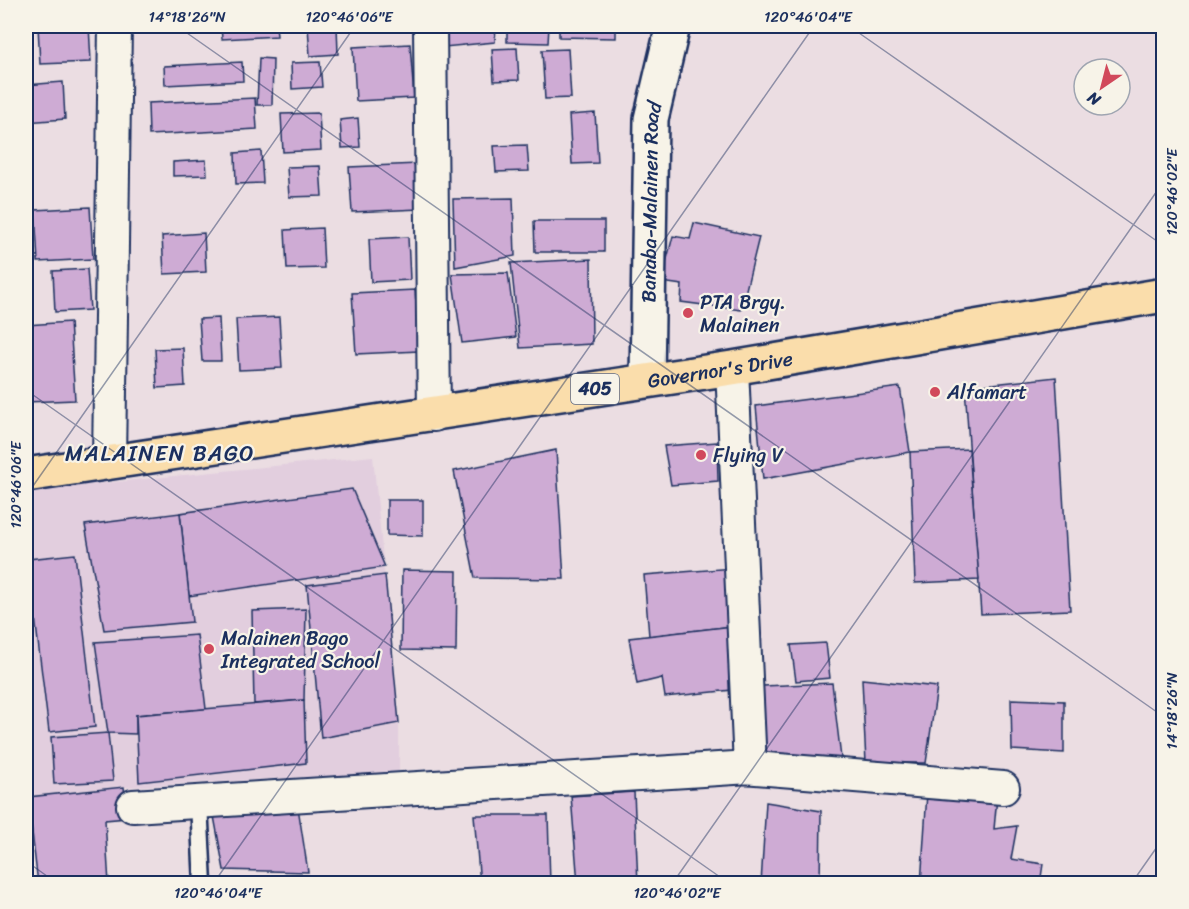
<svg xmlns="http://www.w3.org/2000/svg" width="1189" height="909" font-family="Sriracha,sans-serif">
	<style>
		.built { fill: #e2cede }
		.building { fill: #ceabd4; stroke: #1b2f5e; stroke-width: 1.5 }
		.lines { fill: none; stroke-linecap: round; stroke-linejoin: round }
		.lane-casing { stroke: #1b2f5e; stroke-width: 21 }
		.street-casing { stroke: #1b2f5e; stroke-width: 36 }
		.secondary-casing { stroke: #1b2f5e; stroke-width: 38 }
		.primary-casing { stroke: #1b2f5e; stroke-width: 38 }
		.lane { stroke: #f7f3e8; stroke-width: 16 }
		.street { stroke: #f7f3e8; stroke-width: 32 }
		.secondary { stroke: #f7f3e8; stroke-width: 33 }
		.primary { stroke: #faddab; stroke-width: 33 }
		.ticks { fill: none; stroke: #1b2f5e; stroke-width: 1.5; stroke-opacity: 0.45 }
		.poi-dot { fill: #d1495b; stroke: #f7f3e8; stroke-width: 2 }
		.labels { text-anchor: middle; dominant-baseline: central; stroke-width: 4.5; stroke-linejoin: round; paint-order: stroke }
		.shield { fill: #f7f3e8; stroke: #5d6a87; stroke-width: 1.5 }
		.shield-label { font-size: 18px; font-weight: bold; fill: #1b2f5e }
		.street-label { font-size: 20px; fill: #1b2f5e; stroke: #f7f3e8 }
		.poi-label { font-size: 20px; fill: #1b2f5e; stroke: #f7f3e8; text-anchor: start }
		.quarter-label { font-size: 22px; letter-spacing: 1.5px; fill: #1b2f5e; stroke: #f7f3e8 }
		.neatline { fill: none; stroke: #1b2f5e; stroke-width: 2 }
		.ticks-label { font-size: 15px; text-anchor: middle; fill: #1b2f5e }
	</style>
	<rect width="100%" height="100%" fill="#ebdde2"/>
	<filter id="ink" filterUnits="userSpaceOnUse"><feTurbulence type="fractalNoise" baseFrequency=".0167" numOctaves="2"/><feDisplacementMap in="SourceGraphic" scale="12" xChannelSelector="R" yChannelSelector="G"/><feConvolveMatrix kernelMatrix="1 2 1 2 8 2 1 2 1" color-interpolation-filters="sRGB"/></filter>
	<g filter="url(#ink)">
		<path class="built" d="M373,456L399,723V772L124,787L26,797V491Z"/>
		<g class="building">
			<path d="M38,26H89L91,62L40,64Z"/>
			<path d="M221,26H276L277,36L222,39Z"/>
			<path d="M308,26H337L338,54L310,56Z"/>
			<path d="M444,26H496L495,42L444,47Z"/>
			<path d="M507,26H549L548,43L507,42Z"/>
			<path d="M559,26H616V38L559,37Z"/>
			<path d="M410,44L414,98L356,101L353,47Z"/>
			<path d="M517,48L519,80L494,81L492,49Z"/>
			<path d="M568,49L571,98L545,99L542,50Z"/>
			<path d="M259,58L273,59L272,105H257Z"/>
			<path d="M242,62L243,81L165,85L164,66Z"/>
			<path d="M320,62L322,87L292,89L291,63Z"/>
			<path d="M63,82L65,119L26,122V85Z"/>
			<path d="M255,98L257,129L149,135L148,103Z"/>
			<path d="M319,113L321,150L283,152L281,114Z"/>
			<path d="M595,113L598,163L572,164L569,115Z"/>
			<path d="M358,118L360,147L342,148L340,120Z"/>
			<path d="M527,145L529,171L496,172L494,146Z"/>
			<path d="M261,151L263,183L236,184L235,153Z"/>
			<path d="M206,160L207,175L173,176V162Z"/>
			<path d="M418,164L420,209L352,212L349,167Z"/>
			<path d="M320,166L322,196L289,197L287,167Z"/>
			<path d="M513,198L515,256L455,267L453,199Z"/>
			<path d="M90,207L93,259L38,262L35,210Z"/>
			<path d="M534,221H604V252H535Z"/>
			<path d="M694,223L759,237L741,310L681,302L682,285L661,282L673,236L690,239Z"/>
			<path d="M322,228L324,268L287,269L285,230Z"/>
			<path d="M204,233L206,272L164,274L162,236Z"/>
			<path d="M408,237L410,280L371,282L369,239Z"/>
			<path d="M591,259L592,344L520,348L511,263Z"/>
			<path d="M87,269L90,310L55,312L53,271Z"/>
			<path d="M508,273L516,337L462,343L452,274Z"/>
			<path d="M415,290L419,351L356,354L352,293Z"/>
			<path d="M279,317L282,368L239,370L236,319Z"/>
			<path d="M219,318L221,361H202L199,319Z"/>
			<path d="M70,322L75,400L26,402V325Z"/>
			<path d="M183,348L185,386L157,388L155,349Z"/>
			<path d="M1056,377L1070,610L981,614L965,387Z"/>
			<path d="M900,387L910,452L763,479L756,406Z"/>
			<path d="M717,442L718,481L671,485L664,446Z"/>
			<path d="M969,449L979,580L915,583L910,452Z"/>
			<path d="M556,450L564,579L475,578L454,471Z"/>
			<path d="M352,489L385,567L189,596L180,513Z"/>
			<path d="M387,500H423V536L387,535Z"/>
			<path d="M180,513L192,622L104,630L85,525Z"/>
			<path d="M75,554L95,727L49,732L28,559Z"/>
			<path d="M733,568V626L649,636L644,575Z"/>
			<path d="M402,570L457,571L456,651L401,650Z"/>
			<path d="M385,575L399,723L321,738L307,585Z"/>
			<path d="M306,609L304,700L254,704L252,611Z"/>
			<path d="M733,626L732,690L665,697L662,678L637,684L629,638Z"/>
			<path d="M197,635L206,709L136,715V734L108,733L95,642Z"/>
			<path d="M826,643L830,678L796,681L791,645Z"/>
			<path d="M862,679L937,687L926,763H866Z"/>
			<path d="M832,683L841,758L762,760L763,686Z"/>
			<path d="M1011,699L1064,701V753L1012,750Z"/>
			<path d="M304,700L306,763L139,782L136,715Z"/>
			<path d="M108,733L113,781L54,784L51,737Z"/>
			<path d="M124,787L127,818L105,820L109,884H38L28,797Z"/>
			<path d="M634,792L638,884H578L571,796Z"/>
			<path d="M927,793L997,797L994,829L1017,826L1011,859L1043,864L1040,884H921Z"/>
			<path d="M297,801L308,872L224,870L213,811Z"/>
			<path d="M766,802L821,811L820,884H761Z"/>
			<path d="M474,815H548L550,884H480Z"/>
			<path d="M246,880L314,881V884H246Z"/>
		</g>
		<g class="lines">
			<g class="lane-casing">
				<path id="lane" d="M199,803L203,884"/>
			</g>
			<g class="street-casing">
				<g id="street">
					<path d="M430,26L434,415"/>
					<path d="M109,462L115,26"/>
					<path d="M743,767L1003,788"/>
					<path d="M133,806L750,767L732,368"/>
				</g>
			</g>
			<g class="secondary-casing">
				<g id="secondary">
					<path id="s1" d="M647,380L651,119L673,26"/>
				</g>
			</g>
			<g class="primary-casing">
				<g id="primary">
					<path id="s2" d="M26,475L732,368L1164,295"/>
				</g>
			</g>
			<use href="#lane" class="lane"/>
			<use href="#street" class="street"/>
			<use href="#secondary" class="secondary"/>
			<use href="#primary" class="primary"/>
		</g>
	</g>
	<path class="ticks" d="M177,26L1164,717M849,26L1164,246M26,390L730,884M26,496L355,26M26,861L58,884M213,884L814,26M672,884L1164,181M1131,884L1164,837"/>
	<g class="poi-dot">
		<circle cx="688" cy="313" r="6"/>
		<circle cx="935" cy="392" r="6"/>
		<circle cx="701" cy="455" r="6"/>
		<circle cx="209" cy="649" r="6"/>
	</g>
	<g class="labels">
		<rect class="shield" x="571" y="374" width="48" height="30" rx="4.5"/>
		<g class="shield-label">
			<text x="595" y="389">405</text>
		</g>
		<g class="street-label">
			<text stroke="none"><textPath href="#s1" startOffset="178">Banaba-Malainen Road</textPath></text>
			<text stroke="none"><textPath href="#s2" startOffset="702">Governor's Drive</textPath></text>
		</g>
		<g class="poi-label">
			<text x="700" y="302">PTA Brgy.<tspan x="700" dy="23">Malainen</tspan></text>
			<text x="947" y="392">Alfamart</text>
			<text x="713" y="455">Flying V</text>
			<text x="221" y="638">Malainen Bago<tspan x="221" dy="23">Integrated School</tspan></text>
		</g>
		<g class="quarter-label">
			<text x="160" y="453">MALAINEN BAGO</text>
		</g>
	</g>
	<rect width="1189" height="909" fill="none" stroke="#f7f3e8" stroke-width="66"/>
	<g transform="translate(1102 87) rotate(215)"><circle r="28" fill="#f7f3e8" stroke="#9fa5b1" stroke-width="1.5"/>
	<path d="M0-4.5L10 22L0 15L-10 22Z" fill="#d1495b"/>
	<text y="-9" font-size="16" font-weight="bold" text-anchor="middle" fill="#1b2f5e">N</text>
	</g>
	<rect x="33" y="33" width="1123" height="843" class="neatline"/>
	<g class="ticks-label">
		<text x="187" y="22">14°18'26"N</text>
		<text x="349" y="22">120°46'06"E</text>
		<text x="808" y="22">120°46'04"E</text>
		<text transform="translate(1172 192) rotate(-90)" y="5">120°46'02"E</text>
		<text transform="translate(16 485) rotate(-90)" y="5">120°46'06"E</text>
		<text transform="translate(1172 711) rotate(-90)" y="5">14°18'26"N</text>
		<text x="218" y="898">120°46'04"E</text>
		<text x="677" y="898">120°46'02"E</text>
	</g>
</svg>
